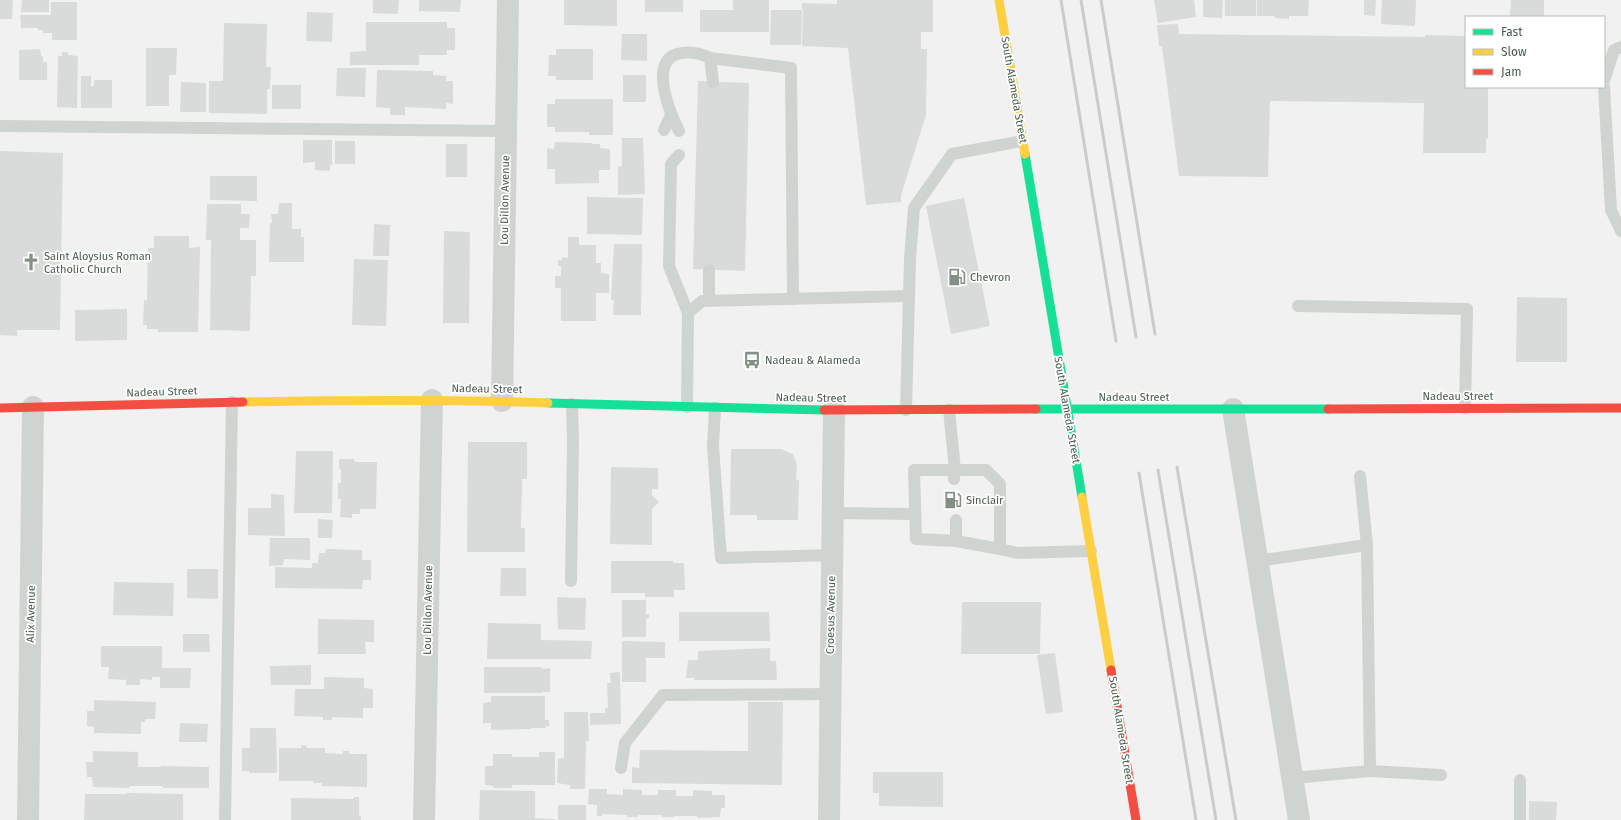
<svg xmlns="http://www.w3.org/2000/svg" width="1621" height="820" font-family="'Fira Sans',sans-serif">
	<style>
		.building { fill: #d8dbd9 }
		.lines { fill: none; stroke-linecap: round; stroke-linejoin: round }
		.lane { stroke: #d0d4d1; stroke-width: 12 }
		.street { stroke: #d0d4d1; stroke-width: 22 }
		.fast { stroke: #16e098; stroke-width: 9 }
		.slow { stroke: #ffcf43; stroke-width: 9 }
		.jam { stroke: #f24e42; stroke-width: 9 }
		.rail { stroke: #c9ccca; stroke-width: 3 }
		.labels { text-anchor: middle; dominant-baseline: central; stroke-width: 3.5; stroke-linejoin: round; paint-order: stroke }
		.street-label { font-size: 11px; fill: #495c4c; stroke: #fff }
		.poi-label { font-size: 11px; fill: #495c4c; stroke: #fff; text-anchor: start }
	</style>
	<rect width="100%" height="100%" fill="#f1f1f1"/>
	<g class="building">
		<path d="M0,0H13L12,19H0Z"/>
		<path d="M22,0H49V12H21Z"/>
		<path d="M373,0H399L398,14L373,13Z"/>
		<path d="M419,0H461L460,12L419,11Z"/>
		<path d="M564,0H617V26L564,25Z"/>
		<rect x="645" y="0" width="38" height="12"/>
		<path d="M733,0H769V32H700V10H733Z"/>
		<path d="M837,0H933V32H921V49H927L926,115L901,195V202L866,205L848,48L802,46L803,9H802V3L837,4Z"/>
		<path d="M1154,0H1194L1196,17L1158,23Z"/>
		<path d="M1203,0H1223L1222,18L1203,17Z"/>
		<rect x="1225" y="0" width="31" height="16"/>
		<path d="M1257,0H1309L1308,16H1289V19L1275,18V16H1257Z"/>
		<path d="M1364,0H1376L1375,16L1364,15Z"/>
		<path d="M1382,0H1416L1415,26L1381,24Z"/>
		<path d="M1511,0H1544V17H1510Z"/>
		<path d="M51,2H77V40H52V33H43V30H38V28H21L20,15H51Z"/>
		<path d="M771,10H802L801,45H770Z"/>
		<path d="M307,12L333,13L332,42L306,41Z"/>
		<path d="M366,22H447V28H455V50H447V55H419V65H350V52L366,51Z"/>
		<path d="M224,23L267,24L266,67H271L270,89H267V114L209,113V81H223Z"/>
		<path d="M1178,24L1179,34L1425,37V35L1466,36V87H1488V139H1486V153H1423L1424,103L1270,101L1268,177L1179,176L1162,46H1159L1157,25Z"/>
		<path d="M622,34H647V61L621,60Z"/>
		<path d="M146,48H177L176,75H169V106H146Z"/>
		<path d="M40,49L41,56H43V62H47V80H19V50Z"/>
		<path d="M556,49H593V80H556V76H548L549,55H556Z"/>
		<path d="M62,52H68V55L78,56L77,108L57,107L58,56H62Z"/>
		<path d="M337,68H366L365,97L336,96Z"/>
		<path d="M377,70L433,71V75L446,76V81H453V104L446,103V109L405,107V115H390V108L376,107Z"/>
		<rect x="623" y="75" width="23" height="27"/>
		<path d="M81,76H91V86H94V80H112V108H81Z"/>
		<path d="M698,81L749,83L745,271L693,269Z"/>
		<path d="M181,82L206,83V112H180Z"/>
		<rect x="272" y="85" width="29" height="24"/>
		<path d="M555,99H613V135H589V132H555V127H547V104H555Z"/>
		<path d="M622,138H643L645,194L618,195V167L622,166Z"/>
		<path d="M303,140H332V165H330V171L315,170V162L303,163Z"/>
		<rect x="335" y="141" width="20" height="23"/>
		<path d="M555,142L592,143V144H600V148L610,149V170H599V183L555,184V169H547V148L554,149Z"/>
		<rect x="446" y="144" width="21" height="33"/>
		<path d="M0,151L63,153L60,330H17V336L0,335Z"/>
		<path d="M210,176H257V201L210,200Z"/>
		<path d="M587,197L643,198L642,235L587,234Z"/>
		<path d="M964,198L990,326L951,334L926,206Z"/>
		<path d="M279,203H292V229H301V237H304V262H269L270,223H272L271,214H278Z"/>
		<path d="M207,204H241V214H250L249,228H240V240H256V276H251L250,331L210,330L211,240H206Z"/>
		<path d="M374,224L390,225L389,256H373Z"/>
		<path d="M444,231L470,232L469,323H443Z"/>
		<path d="M154,236H189V248L200,247L198,332H158V329H147V325H143L144,300H147L148,248H154Z"/>
		<path d="M568,237H579V245H596V263H601V273L609,274V293H596V321H561V288H555V276H561V266H558V260H562V257L568,258Z"/>
		<path d="M614,244H642L641,315H613L614,300H611Z"/>
		<path d="M354,259L388,260L386,326L352,325Z"/>
		<path d="M1517,297L1567,298V362H1516Z"/>
		<path d="M127,309V340L75,341V310Z"/>
		<path d="M468,442H527V479H522L521,528H525V552H467Z"/>
		<path d="M731,449H781L793,454L797,464L796,480H799L798,520H757V515H730Z"/>
		<path d="M296,451H333L332,513H294Z"/>
		<path d="M339,459H354V462H377L376,509H360V514H352V518L340,517L341,499H338V483H341V469H339Z"/>
		<path d="M611,467L658,468V489H652V495L659,502L652,509V545L610,544Z"/>
		<path d="M271,494L284,495L285,536L248,535V508H271Z"/>
		<path d="M318,519L333,520L332,538H318Z"/>
		<path d="M270,538H310V560L284,559L283,565L269,566Z"/>
		<path d="M326,549L362,550V560H371V580H363L362,589L275,588V567L312,568V563H318L319,553H325Z"/>
		<path d="M611,561H673V563H684L685,590H674V597H645V593H611Z"/>
		<path d="M501,568H526V596H500Z"/>
		<path d="M187,569H218V599L187,598Z"/>
		<path d="M114,582L174,583L173,616L113,615Z"/>
		<path d="M557,597L586,598L585,630L558,629Z"/>
		<path d="M622,600H646V614H649V618L646,619V637H622Z"/>
		<path d="M962,602H1041L1040,654H961Z"/>
		<path d="M679,612H769L770,641H679Z"/>
		<path d="M318,619L374,620V642H365L366,654H318Z"/>
		<path d="M488,623L541,624V640L592,641L591,659H487Z"/>
		<path d="M183,634H209L210,652H183Z"/>
		<path d="M622,641L665,642V658H646V682H622Z"/>
		<path d="M101,646H162V668H191L190,688H160V677H152V680L140,679V685H126V680L108,679L109,667H101Z"/>
		<path d="M770,648V661H776L777,680H694V678H686L688,660H698V651Z"/>
		<path d="M1055,653L1063,712L1046,714L1037,655Z"/>
		<path d="M311,665V685H271L270,666Z"/>
		<path d="M484,667H542V669L550,668V692H542V693H484Z"/>
		<path d="M620,672L621,724L590,725V713H605V708H608L607,683H611L610,673Z"/>
		<path d="M324,677L364,678V688L373,689V708H363V718L332,717V720H323V717L294,716L295,689H324Z"/>
		<path d="M491,696H545V720H549V726H546V728H531V729L491,730V723H483V703L491,702Z"/>
		<path d="M94,700L156,702L155,719H145V722H141V734L94,733V727L87,726V711H94Z"/>
		<path d="M748,702H783L782,785L632,783V767L639,768L640,750L748,751Z"/>
		<path d="M564,712H588L589,741H586L585,789H570V785L557,783L558,759L564,758Z"/>
		<path d="M180,723L208,724L207,742H179Z"/>
		<path d="M250,728H276L277,773H249V771H242V748H250Z"/>
		<path d="M301,745L307,746V748H325V753L343,754V751H349V754H367V787L322,786V783H313V781H279V748H301Z"/>
		<path d="M93,751L138,752V767H161V766L209,767V788H163V786H129V788L93,787L92,777H87L86,762H93Z"/>
		<path d="M539,752H555V785H512V788H494L493,786L485,785V766H493V754H512V757H539Z"/>
		<path d="M873,772H943V807L879,806V793H873Z"/>
		<path d="M589,789H607V794L623,795V789L642,790V795H658V790H676V796H693V790L712,791V795H725V808H721L720,817L697,818V816H674V817H662V815H638V817H627V815L602,814V816H597V805L588,804Z"/>
		<path d="M480,790L535,791V818L555,819V820H479Z"/>
		<path d="M126,793L183,794V820H84L85,794H126Z"/>
		<path d="M354,797H359V816H361V820H291V798L354,799Z"/>
		<path d="M1529,801L1557,802L1556,820H1529Z"/>
		<rect x="558" y="805" width="28" height="15"/>
	</g>
	<g class="lines">
		<g class="lane">
			<path d="M710,58L791,68L793,299"/>
			<path d="M1604,81L1614,50L1621,47"/>
			<path d="M1604,87L1611,210L1621,231"/>
			<path d="M0,126L506,131"/>
			<path d="M664,130L671,115"/>
			<path d="M679,131C670,113 649,63 677,54C689,51 700,53 710,58L713,82"/>
			<path d="M679,155L671,164L669,266L688,313"/>
			<path d="M709,301V270"/>
			<path d="M1298,306L1467,309L1465,408"/>
			<path d="M687,407L688,313L702,301L909,296"/>
			<path d="M715,408L713,446L721,558L832,555"/>
			<path d="M906,410L910,259L914,208L952,154L1022,141"/>
			<path d="M949,410L955,470H986L1000,484V549L1017,553L1091,551"/>
			<path d="M954,479L955,470H914L916,539L956,541L1000,549"/>
			<path d="M832,513L915,514"/>
			<path d="M956,520V541"/>
			<path d="M1257,561L1367,545"/>
			<path d="M571,581L573,442L572,404"/>
			<path d="M621,768L625,743L663,695L830,694"/>
			<path d="M1370,771L1441,775"/>
			<path d="M1293,778L1370,771L1367,545L1360,476"/>
			<path d="M225,820L232,402"/>
			<path d="M1520,820V780"/>
		</g>
		<g class="street">
			<path d="M502,401L508,0"/>
			<path d="M1233,409L1299,820"/>
			<path d="M28,820L33,407"/>
			<path d="M424,820L432,400"/>
			<path d="M829,820L834,410"/>
		</g>
		<g class="fast">
			<path d="M1025,154L1082,497"/>
			<path d="M548,403L824,410"/>
			<path d="M1036,409H1328"/>
		</g>
		<g class="slow">
			<path d="M999,0L1025,154"/>
			<path d="M243,402C345,400 447,399 548,403"/>
			<path d="M1082,497L1111,670"/>
		</g>
		<g class="jam">
			<path d="M0,408L243,402"/>
			<path d="M1328,409L1621,408"/>
			<path d="M824,410L1036,409"/>
			<path d="M1111,670L1136,820"/>
		</g>
		<g class="rail">
			<path d="M1061,0L1116,341"/>
			<path d="M1081,0L1136,337"/>
			<path d="M1101,0L1155,334"/>
			<path d="M1177,467L1236,820"/>
			<path d="M1158,470L1216,820"/>
			<path d="M1139,473L1196,820"/>
		</g>
	</g>
	<defs>
		<g id="church-bare" transform="scale(1.38)"><path d="M-1.2-6h2.4v3.5h3.3v2.4h-3.3V6h-2.4V-.1h-3.3v-2.4h3.3Z" fill="#849086" stroke="#fff" stroke-width="2.5" paint-order="stroke"/></g>
		<g id="fuel-bare" transform="scale(1.38)"><path d="M-5.5-6h7V0h2V4h1.3V-2.5L3-4.5l.8-.8L6-3V5H2.5V1h-1V6h-7ZM-4.2-4.7v3.2H.2V-4.7Z" fill="#849086" stroke="#fff" stroke-width="2.5" paint-order="stroke"/></g>
		<g id="bus-bare" transform="scale(1.38)"><path d="M-5-6H5V4H4V6H2V4H-2V6H-4V4H-5ZM-3.5-4V0h7V-4ZM-3.5 1.2v1.5H-2V1.2ZM2 1.2v1.5H3.5V1.2Z" fill="#849086" stroke="#fff" stroke-width="2.5" paint-order="stroke"/></g>
	</defs>
	<g fill-rule="evenodd">
		<use href="#church-bare" x="31" y="262"/>
		<use href="#fuel-bare" x="957" y="277"/>
		<use href="#bus-bare" x="752" y="360"/>
		<use href="#fuel-bare" x="953" y="500"/>
	</g>
	<g class="labels">
		<g class="street-label">
			<text transform="translate(1014 90) rotate(80)">South Alameda Street</text>
			<text transform="translate(505 200) rotate(-89)">Lou Dillon Avenue</text>
			<text transform="translate(487 389) rotate(1)">Nadeau Street</text>
			<text transform="translate(162 392) rotate(-2)">Nadeau Street</text>
			<text x="1458" y="396">Nadeau Street</text>
			<text x="1134" y="397">Nadeau Street</text>
			<text transform="translate(811 398) rotate(1)">Nadeau Street</text>
			<text transform="translate(1067 410) rotate(80)">South Alameda Street</text>
			<text transform="translate(428 610) rotate(-89)">Lou Dillon Avenue</text>
			<text transform="translate(31 614) rotate(-89)">Alix Avenue</text>
			<text transform="translate(831 615) rotate(-89)">Croesus Avenue</text>
			<text transform="translate(1121 730) rotate(81)">South Alameda Street</text>
		</g>
		<g class="poi-label">
			<text x="44" y="256">Saint Aloysius Roman<tspan x="44" dy="13">Catholic Church</tspan></text>
			<text x="970" y="277">Chevron</text>
			<text x="765" y="360">Nadeau &amp; Alameda</text>
			<text x="966" y="500">Sinclair</text>
		</g>
	</g>
	<rect x="1465" y="16" width="140" height="72" fill="#ffffff" stroke="#b6beb7"/>
	<rect x="1473" y="29" width="20" height="6" fill="#16e098" stroke="#b6beb7"/>
	<text x="1501" y="36" font-size="12" fill="#495c4c">Fast</text>
	<rect x="1473" y="49" width="20" height="6" fill="#ffcf43" stroke="#b6beb7"/>
	<text x="1501" y="56" font-size="12" fill="#495c4c">Slow</text>
	<rect x="1473" y="69" width="20" height="6" fill="#f24e42" stroke="#b6beb7"/>
	<text x="1501" y="76" font-size="12" fill="#495c4c">Jam</text>
</svg>
